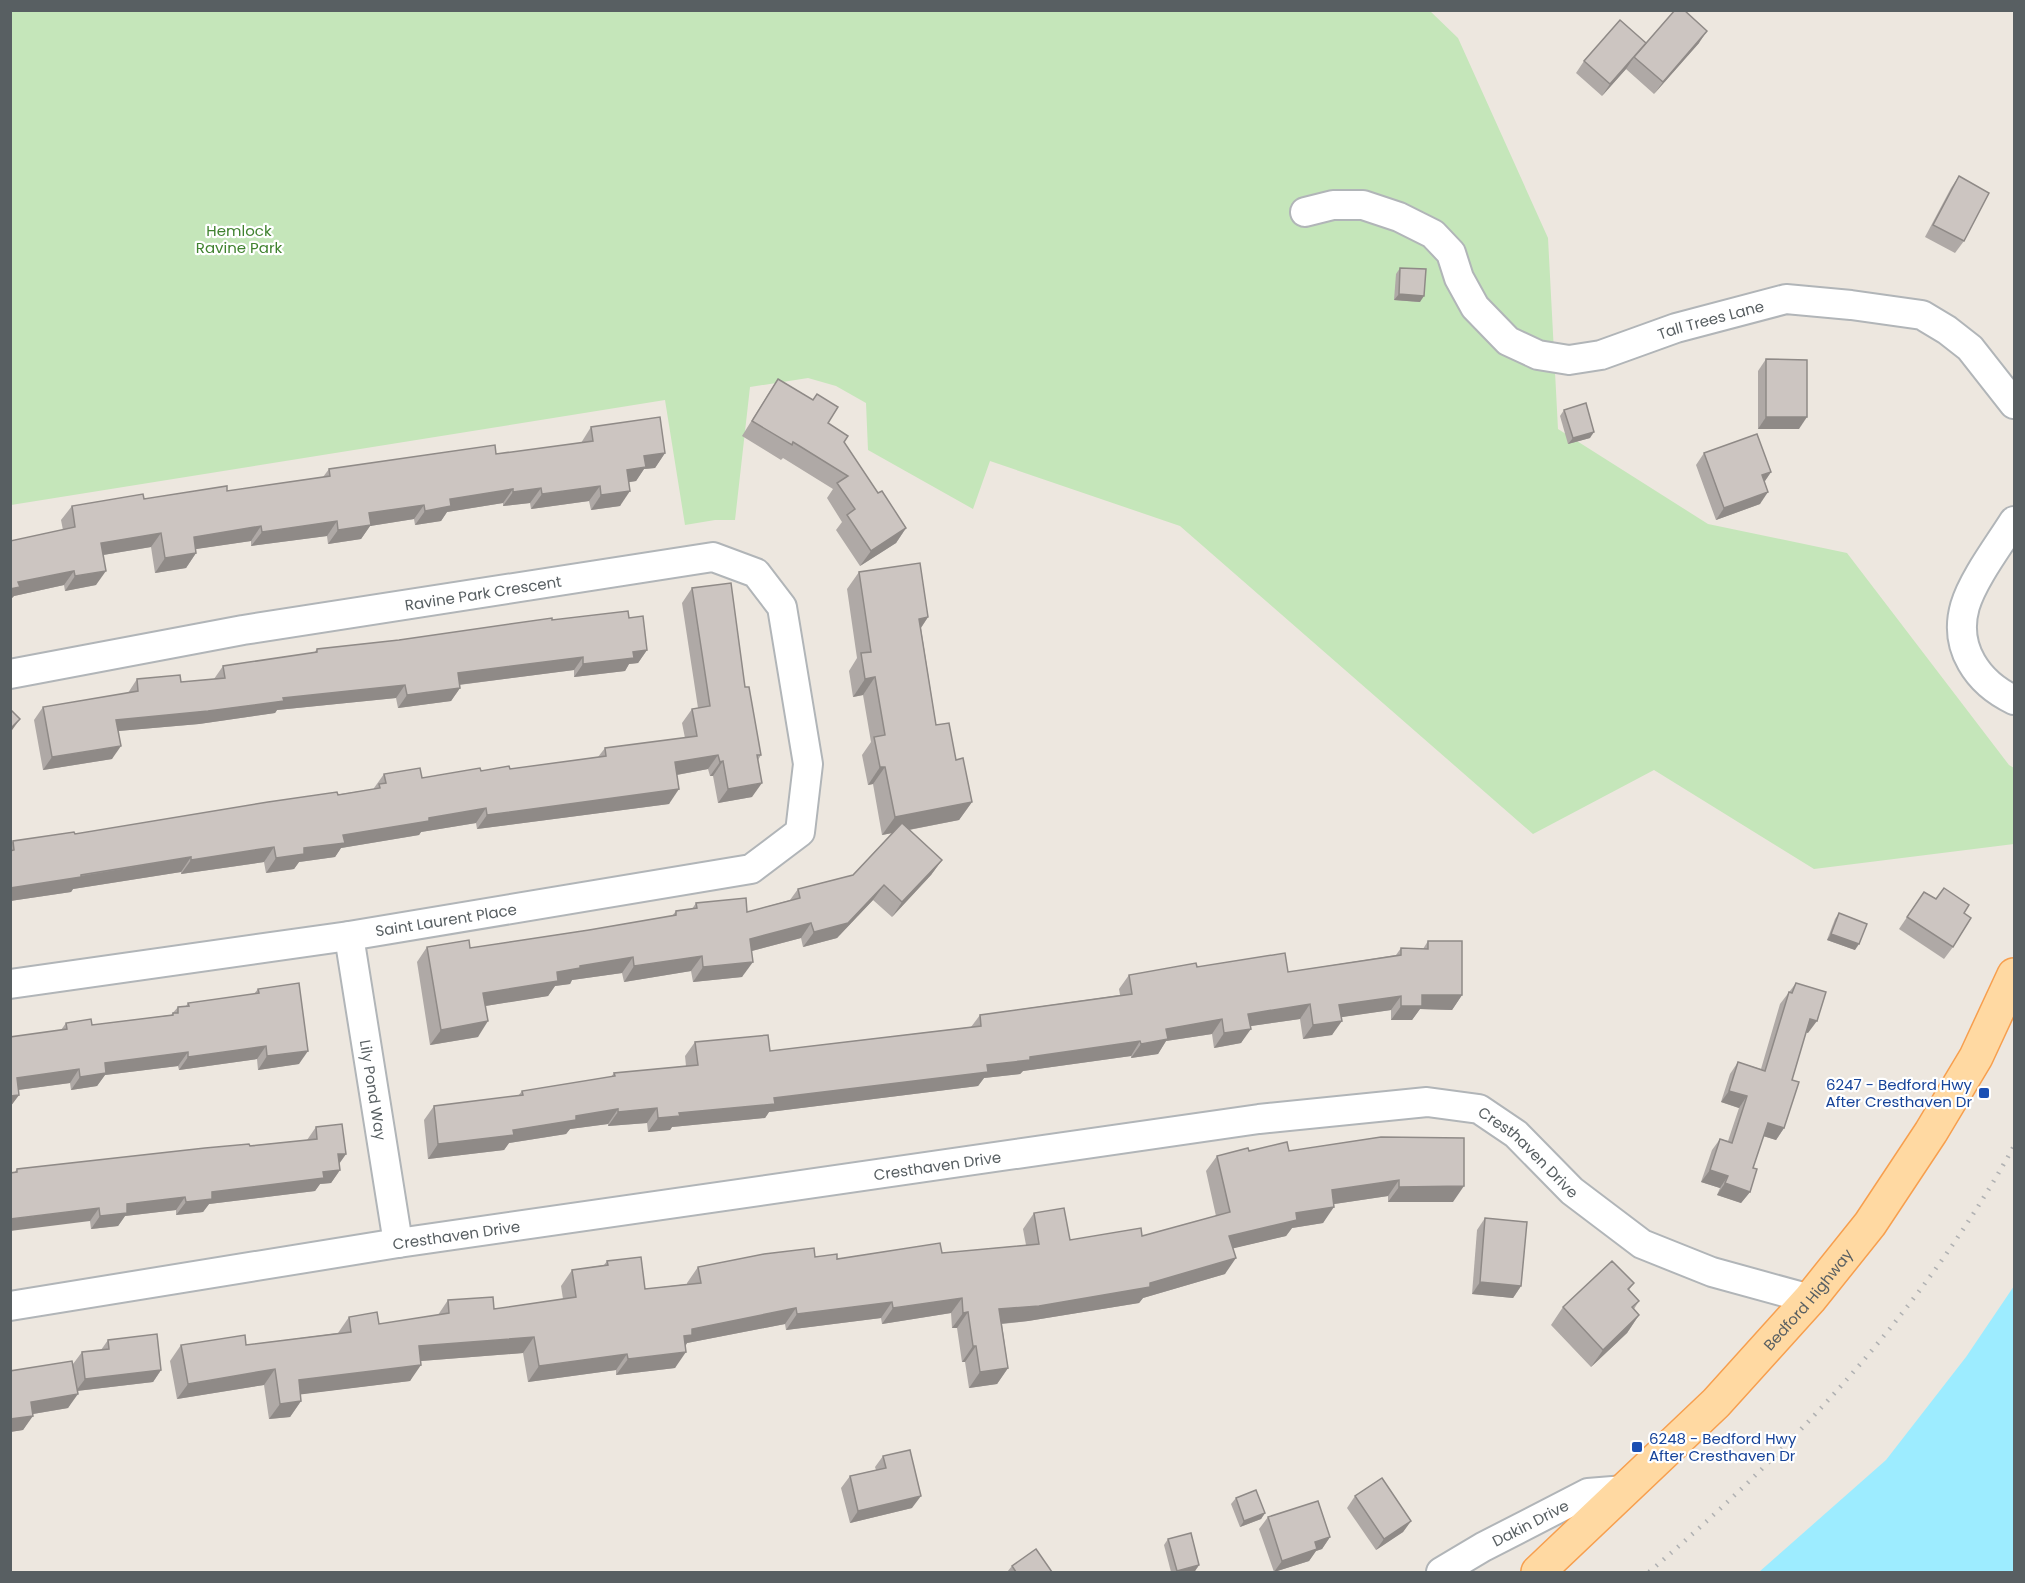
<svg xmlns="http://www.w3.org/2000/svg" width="2025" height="1583" font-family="Poppins,sans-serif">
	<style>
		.green { fill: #c5e6ba }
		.water { fill: #9decff }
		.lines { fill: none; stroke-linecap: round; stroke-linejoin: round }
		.minor-casing { stroke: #b1b5b8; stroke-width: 32 }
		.primary-casing { stroke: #f79f4e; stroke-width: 36 }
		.minor { stroke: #fff; stroke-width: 28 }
		.primary { stroke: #ffd9a2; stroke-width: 33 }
		.rail { stroke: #b0b1b2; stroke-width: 4.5; stroke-dasharray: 1.5 8; stroke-linecap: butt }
		.wall { fill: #afa9a6 }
		.shaded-wall { fill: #8f8a87 }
		.building { fill: #ccc5c1; stroke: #8f8a87; stroke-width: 1.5 }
		.transit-dot { fill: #1a4fb4; stroke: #fff; stroke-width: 2 }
		.labels { text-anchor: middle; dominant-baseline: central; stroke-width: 4.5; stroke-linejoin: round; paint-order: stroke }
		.park-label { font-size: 15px; fill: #40822f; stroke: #fff }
		.street-label { font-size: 15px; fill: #585f62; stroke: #fff }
		.transit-label { font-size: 15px; fill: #164399; stroke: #fff; text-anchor: end }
	</style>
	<rect width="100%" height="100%" fill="#ede7df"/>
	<path class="green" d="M11,11H1430L1458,38L1548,238L1558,429L1708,524L1847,553L2009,765L2014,768V844L1814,869L1654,770L1533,834L1180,526L990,461L973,509L868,450L866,403L836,386L808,378L750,387L735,520H715L685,525L665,400L11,505Z"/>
	<path class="water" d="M2014,1286V1572H1759L1886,1460L1966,1357Z"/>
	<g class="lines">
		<g class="minor-casing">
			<g id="minor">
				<path id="s1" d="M1305,212L1333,205H1363L1399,217L1433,234L1451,253L1459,278L1475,307L1508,341L1538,355L1569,360L1601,355L1676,328L1786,299L1851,305L1922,315L1947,330L1970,348L2014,404"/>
				<path d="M2014,521C1999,545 1973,579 1965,606C1953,648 1978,683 2014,700"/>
				<path id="s2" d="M10,674L243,630L713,557L756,573L782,607L808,764L800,832L751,869L349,936L10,984"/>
				<path id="s3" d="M349,936L398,1243"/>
				<path id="s4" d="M10,1306L398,1243L1259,1119L1427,1102L1479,1109L1516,1134L1572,1191L1642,1244L1712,1272L1810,1299"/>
				<path id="s5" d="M1441,1572L1483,1547L1588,1493L1625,1490"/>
			</g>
		</g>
		<g class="primary-casing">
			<g id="primary">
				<path id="s6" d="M1538,1572L1716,1403L1810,1299L1870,1224L1931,1132L1976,1057L2014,975"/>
			</g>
		</g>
		<use href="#minor" class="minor"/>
		<use href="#primary" class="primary"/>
		<path class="rail" d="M1649,1572C1791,1451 1923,1310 2014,1146"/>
	</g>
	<g class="wall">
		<path d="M1646,43H1699L1654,94L1626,69L1602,96L1576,73L1584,61Z"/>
		<path d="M1959,176L1964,241L1955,253L1925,237L1951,188Z"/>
		<path d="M1400,268L1420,302L1394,300L1396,274Z"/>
		<path d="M1766,359L1799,429H1758V371Z"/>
		<path d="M778,379L813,400L817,394L828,423L844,442L878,493L906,528L896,543L860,566L836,530L842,522L827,498L833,489L783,458L781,460L742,436L768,394Z"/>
		<path d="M1564,410L1590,438L1568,444L1560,416Z"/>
		<path d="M591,427L665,453L655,468L644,469L636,481L629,482L620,506L591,510L589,501L531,509L530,503L503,506V503L447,512L441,521L415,525L414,519L370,526L361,539L328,544L327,536L251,546V541L195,549L196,553L186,568L155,573L151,547L103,555L96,585L65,591L64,585L14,596L10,600V541L63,530L61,520L72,506L227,491L323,477L329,469L496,454L581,443Z"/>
		<path d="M1704,453L1771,472L1764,482L1760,504L1716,520L1696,465Z"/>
		<path d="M859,572L928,617L921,628L936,725L956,760L972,802L959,820L909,830L942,860L931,875L892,917L873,900L837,938L803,947L801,938L752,951L742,977L693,982L691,971L624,982L622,973L572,980L570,984L555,986L548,996L485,1006L478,1037L430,1045L417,962L427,947L470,948L589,930L672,916L676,911L692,909L696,903L747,912L790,900L798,889L853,875L892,833L882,835L873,784L868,785L862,755L871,742L863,695L853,697L849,671L857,658L847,589Z"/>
		<path d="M692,588L745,687L761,755L758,760L752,797L718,803L713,776H710L708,769L677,775L669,804L477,829L476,823L421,832L419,835L341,848L335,857L299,862L294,869L266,873L264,862L181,874V872L73,889L71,892L10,901V844L13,841L75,834L374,789V788L384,774L422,778L481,771L510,769L598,757L605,748L685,738L682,723L692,709L698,708L682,603Z"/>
		<path d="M629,618L647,650L638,663L629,664L625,671L574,677V670L459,685L460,688L451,701L398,708L396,698L277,710L275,713L199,724L118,731L112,759L43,770L34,720L43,707L128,693L137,679L181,682L214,679L223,666L314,653L317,649L399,640L552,620Z"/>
		<path d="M1924,892L1964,913L1953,947L1944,959L1899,929Z"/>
		<path d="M1839,913L1855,950L1827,940L1835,919Z"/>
		<path d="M1428,941L1462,995L1452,1010L1420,1009L1412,1020H1391V1010L1341,1017L1332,1035L1303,1039L1300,1019L1250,1026L1241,1043L1214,1048L1212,1034L1166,1041L1158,1054L1131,1058V1056L1023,1071L1020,1074L984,1078L978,1086L769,1112L765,1118L672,1127L670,1130L648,1132L647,1123L608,1126V1124L570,1129L566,1134L509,1143L504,1150L428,1159L424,1120L434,1106L518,1096L522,1091L611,1077L614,1073L686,1066L685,1056L695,1042L770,1051L971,1027L980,1015L1120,995L1119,989L1129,975L1197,967L1288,972L1396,955L1401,948L1423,949Z"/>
		<path d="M1796,983L1808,1033L1806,1032L1792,1080L1784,1128L1776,1140L1763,1136L1753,1168L1750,1192L1741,1203L1717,1195L1720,1188L1701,1182L1712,1150L1720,1139L1728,1141L1739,1108L1721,1102L1730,1074L1738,1062L1761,1069L1780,1004Z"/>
		<path d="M258,989L299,1064L258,1070L257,1059L179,1070L178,1066L105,1075L97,1086L71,1090L70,1083L18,1090L19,1095L10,1107V1037L61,1030L66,1023L92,1025L171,1015L178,1007L186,1006L188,1003L254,994Z"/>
		<path d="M316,1127L346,1154L339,1163L340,1170L331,1183L320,1184L315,1191L209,1204L203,1212L176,1215V1210L125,1216L118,1226L91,1229L90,1221L14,1173L17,1169L307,1140Z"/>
		<path d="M1381,1137L1453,1202H1388V1196L1334,1204L1323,1223L1292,1228L1286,1236L1233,1248L1225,1274L1143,1298L1139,1303L1028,1321L1002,1324L1008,1368L997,1384L969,1388L965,1362H962L957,1328H952L951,1313L882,1324L881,1318L786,1330L785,1324L687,1343L675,1368L616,1375V1370L528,1382L523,1353L421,1361L410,1381L301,1394V1401L290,1417L269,1419L264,1385L177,1399L170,1361L181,1345H246L338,1333L349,1317L379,1324L438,1315L448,1300L494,1309L563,1299L561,1286L572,1270L604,1265L607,1261L645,1289L687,1284V1283L698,1267L815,1257L837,1259L942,1253L1026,1245L1023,1229L1034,1213L1070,1240L1142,1236L1216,1216L1206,1171L1217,1156L1249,1151H1289Z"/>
		<path d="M1485,1218L1521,1286L1513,1298L1472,1294L1477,1230Z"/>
		<path d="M1634,1283L1629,1290L1639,1301L1634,1309L1639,1315L1627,1333L1591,1367L1551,1325L1563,1307Z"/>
		<path d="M108,1340L161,1370L153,1382L77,1391L68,1408L33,1414L23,1430L10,1432V1371L73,1364L82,1352L101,1350Z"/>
		<path d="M883,1456L912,1508L850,1523L841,1488L850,1476L876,1470L875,1467Z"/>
		<path d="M1355,1496L1411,1521L1403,1532L1376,1550L1347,1508Z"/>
		<path d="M1236,1498L1265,1513L1261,1519L1240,1527L1231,1504Z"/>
		<path d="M1268,1517L1330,1537L1322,1549L1316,1551L1309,1561L1274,1572L1259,1529Z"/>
		<path d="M1168,1539L1199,1565L1195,1571L1191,1572H1171L1164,1545Z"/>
		<path d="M1012,1566L1052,1572H1007Z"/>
	</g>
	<g class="shaded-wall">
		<path d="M1707,31L1699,43L1654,94L1663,82Z"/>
		<path d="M1646,43L1634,57L1626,69L1602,96L1610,84Z"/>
		<path d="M1399,294L1424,296L1420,302L1394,300Z"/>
		<path d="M1766,417H1807L1799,429H1758Z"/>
		<path d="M1594,432L1590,438L1568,444L1573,438Z"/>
		<path d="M665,453L655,468L644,469L636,481L617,484L627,470L644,456Z"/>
		<path d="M1771,472L1763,484L1762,475Z"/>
		<path d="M600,486L589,501L531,509L542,494Z"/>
		<path d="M541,488L530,503L503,506L513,492Z"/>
		<path d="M513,489L503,503L447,512L441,521L415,525L425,511L450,499Z"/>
		<path d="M630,491L620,506L591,510L601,495Z"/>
		<path d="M1768,492L1760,504L1716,520L1724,508Z"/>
		<path d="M424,505L414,519L370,526L361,539L328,544L338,530L369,513Z"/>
		<path d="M337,521L327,536L251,546L262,532Z"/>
		<path d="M261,526L251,541L183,551L194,537Z"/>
		<path d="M906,528L896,543L860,566L871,551Z"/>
		<path d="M161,533L151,547L91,557L101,543Z"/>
		<path d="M196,553L186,568L155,573L165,558Z"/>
		<path d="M74,571L64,585L14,596L10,600V589L18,582Z"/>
		<path d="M106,571L96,585L65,591L75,576Z"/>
		<path d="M928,617L916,635L919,619Z"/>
		<path d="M647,650L638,663L629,664L625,671L574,677L583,664L633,652Z"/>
		<path d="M583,657L574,670L449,686L458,673Z"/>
		<path d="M875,677L863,695L853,697L865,679Z"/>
		<path d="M405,685L396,698L277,710L275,713L199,724L107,732L116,720L283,698Z"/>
		<path d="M460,688L451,701L398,708L407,695Z"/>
		<path d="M20,719L10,733V729Z"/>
		<path d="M121,746L112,759L43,770L52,757Z"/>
		<path d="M718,755L708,769L665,777L675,762Z"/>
		<path d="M723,761L713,776H710L720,762Z"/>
		<path d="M880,767H885L873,784L868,785Z"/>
		<path d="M762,783L752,797L718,803L728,789Z"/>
		<path d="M679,789L669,804L477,829L487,815Z"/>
		<path d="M972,802L959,820L882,835L895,817Z"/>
		<path d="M486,808L476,823L421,832L419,835L341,848L335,857L299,862L294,869L266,873L276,858L343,835L429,818Z"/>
		<path d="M274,847L264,862L181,874L191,860Z"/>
		<path d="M191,857L181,872L73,889L71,892L10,901V888Z"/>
		<path d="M942,860L931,875L892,917L902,902Z"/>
		<path d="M884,885L873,900L837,938L803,947L814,932Z"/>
		<path d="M811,923L801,938L740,954L750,939Z"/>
		<path d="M1831,934L1859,944L1855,950L1827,940Z"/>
		<path d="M702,956L691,971L624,982L634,966Z"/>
		<path d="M633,957L622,973L572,980L570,984L555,986L548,996L473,1008L483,993L580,966Z"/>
		<path d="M753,962L742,977L693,982L703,967Z"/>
		<path d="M1422,995H1462L1452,1010L1420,1009L1412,1020H1391L1401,1006Z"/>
		<path d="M1401,996L1391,1010L1329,1019L1339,1005Z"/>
		<path d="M1310,1004L1300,1019L1238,1028L1248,1014Z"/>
		<path d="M1222,1019L1212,1034L1166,1041L1158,1054L1131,1058L1141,1044L1166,1029Z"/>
		<path d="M1810,1019L1817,1021L1808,1033L1802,1031Z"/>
		<path d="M488,1021L478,1037L430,1045L441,1030Z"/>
		<path d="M1342,1021L1332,1035L1303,1039L1313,1025Z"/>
		<path d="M1251,1029L1241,1043L1214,1048L1224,1033Z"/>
		<path d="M1140,1041L1131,1056L1023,1071L1020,1074L984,1078L978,1086L769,1112L765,1118L672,1127L670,1130L648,1132L658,1118L679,1113L987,1065L1030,1057Z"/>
		<path d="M266,1046L257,1059L179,1070L188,1057Z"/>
		<path d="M308,1051L299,1064L258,1070L267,1056Z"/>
		<path d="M188,1052L178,1066L105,1075L97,1086L71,1090L80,1077L105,1063Z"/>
		<path d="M79,1069L70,1083L10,1091L17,1078Z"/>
		<path d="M1729,1091L1747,1096L1739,1108L1721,1102Z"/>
		<path d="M19,1095L10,1107V1096Z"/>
		<path d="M657,1108L647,1123L608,1126L618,1112Z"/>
		<path d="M618,1109L608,1124L570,1129L566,1134L509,1143L504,1150L428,1159L438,1144L513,1130L576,1116Z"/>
		<path d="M1768,1123L1784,1128L1776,1140L1760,1135Z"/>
		<path d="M338,1154H346L337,1167Z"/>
		<path d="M340,1170L331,1183L320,1184L315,1191L209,1204L203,1212L176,1215L186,1202L212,1192L323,1172Z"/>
		<path d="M1710,1170L1728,1176L1720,1188L1701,1182Z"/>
		<path d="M1399,1180L1388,1196L1321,1206L1332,1190Z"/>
		<path d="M1725,1183L1750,1192L1741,1203L1717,1195Z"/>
		<path d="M1464,1186L1453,1202H1388L1399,1187Z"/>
		<path d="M185,1197L176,1210L125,1216L118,1226L91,1229L100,1216L127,1204Z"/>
		<path d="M1334,1207L1323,1223L1292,1228L1286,1236L1218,1252L1229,1236L1296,1213Z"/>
		<path d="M99,1208L90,1221L10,1231V1219Z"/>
		<path d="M1236,1258L1225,1274L1143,1298L1139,1303L1028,1321L988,1325L999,1309L1150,1283Z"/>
		<path d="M1480,1282L1521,1286L1513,1298L1472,1294Z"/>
		<path d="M962,1298L951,1313L882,1324L893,1308Z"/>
		<path d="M892,1302L881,1318L786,1330L797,1314Z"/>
		<path d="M796,1308L785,1324L687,1343L681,1351L684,1336L692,1329Z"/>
		<path d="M968,1312L957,1328H952L963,1313Z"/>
		<path d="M1639,1315L1627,1333L1591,1367L1603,1350Z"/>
		<path d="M534,1337L523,1353L408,1362L419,1346Z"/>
		<path d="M973,1346H976L965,1362H962Z"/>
		<path d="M686,1352L675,1368L616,1375L628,1359Z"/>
		<path d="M627,1354L616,1370L528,1382L539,1366Z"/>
		<path d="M421,1365L410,1381L288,1396L299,1380Z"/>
		<path d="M1008,1368L997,1384L969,1388L980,1372Z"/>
		<path d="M275,1369L264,1385L177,1399L188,1384Z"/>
		<path d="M161,1370L153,1382L76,1391L85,1379Z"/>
		<path d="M78,1394L68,1408L21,1416L31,1402Z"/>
		<path d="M301,1401L290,1417L269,1419L280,1404Z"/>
		<path d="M33,1416L23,1430L10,1432V1419Z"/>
		<path d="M921,1496L912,1508L850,1523L858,1511Z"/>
		<path d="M1265,1513L1261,1519L1240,1527L1244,1521Z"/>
		<path d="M1411,1521L1403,1532L1376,1550L1384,1539Z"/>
		<path d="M1330,1537L1322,1549L1316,1551L1309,1561L1274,1572L1282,1561L1315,1542Z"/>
		<path d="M1199,1565L1195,1571L1191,1572H1176L1177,1571Z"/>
	</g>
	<g class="building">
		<path d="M1675,10H1684L1707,31L1663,82L1634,57Z"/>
		<path d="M1620,20L1646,43L1610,84L1584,61Z"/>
		<path d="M1959,176L1989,193L1964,241L1933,225Z"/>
		<path d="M1400,268L1426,269L1424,296L1399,294Z"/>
		<path d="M1766,359L1807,360V417H1766Z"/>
		<path d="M778,379L813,400L817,394L838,407L828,423L848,436L844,442L878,493L882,491L906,528L871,551L847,515L855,509L837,483L848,476L793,442L792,445L752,421Z"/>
		<path d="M1586,403L1594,432L1573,438L1564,410Z"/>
		<path d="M660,417L665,453L644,456L646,467L627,470L630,491L601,495L600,486L542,494L541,488L513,492V489L450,499L451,506L425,511L424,505L369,513L371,525L338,530L337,521L262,532L261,526L194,537L196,553L165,558L161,533L101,543L106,571L75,576L74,571L18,582L20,587L10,589V541L75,527L72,506L143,494L144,499L227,486V491L330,476L329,469L495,445L496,454L593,441L591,427Z"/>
		<path d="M1757,434L1771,472L1762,475L1768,492L1724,508L1704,453Z"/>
		<path d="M920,563L928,617L919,619L936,725L949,723L956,760L963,758L972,802L895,817L885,767H880L874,737L885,735L875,677L865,679L861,653L871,652L859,572Z"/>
		<path d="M731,583L745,687H749L761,755H757L762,783L728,789L723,761L720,762L718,755L675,762L679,789L487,815L486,808L429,818V821L343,835L345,843L304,848V854L276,858L274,847L191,860V857L81,875V877L10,888V851L14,850L13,841L74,832L75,834L268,802L337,792L338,795L380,788L379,784L386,783L384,774L420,768L422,778L480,768L481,771L509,766L510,769L606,756L605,748L697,736L692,709L710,706L692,588Z"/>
		<path d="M628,611L629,618L643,616L647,650L633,652L634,658L583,664V657L458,673L460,688L407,695L405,685L283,698L284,701L208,711L116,720L121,746L52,757L43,707L138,691L137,679L180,675L181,682L225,678L223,666L317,652V649L399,640L552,618V620Z"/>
		<path d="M10,709L20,719L10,729Z"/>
		<path d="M902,823L942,860L902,902L884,885L848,923L814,932L811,923L750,939L753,962L703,967L702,956L634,966L633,957L580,966V968L557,972L558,981L483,993L488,1021L441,1030L427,947L469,940L470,948L589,930L676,915V911L697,908L696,903L746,898L747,912L800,898L798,889L853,875Z"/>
		<path d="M1944,888L1969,905L1964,913L1971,918L1953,947L1907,917L1924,892L1936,899Z"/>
		<path d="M1839,913L1867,924L1859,944L1831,934Z"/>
		<path d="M1428,941H1462V995H1422V1006H1401V996L1339,1005L1342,1021L1313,1025L1310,1004L1248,1014L1251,1029L1224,1033L1222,1019L1166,1029L1168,1039L1141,1044L1140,1041L1030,1057V1060L987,1065L988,1072L774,1098L775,1104L679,1113L680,1116L658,1118L657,1108L618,1112V1109L576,1116V1120L513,1130L514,1135L438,1144L434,1106L523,1095L522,1091L615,1076L614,1073L698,1065L695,1042L768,1035L770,1051L981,1026L980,1015L1132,994L1129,975L1196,963L1197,967L1285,953L1288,972L1401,955V948L1428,949Z"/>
		<path d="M299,983L308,1051L267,1056L266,1046L188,1057V1052L105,1063L106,1073L80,1077L79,1069L17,1078L19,1095L10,1096V1037L67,1029L66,1023L91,1019L92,1025L173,1015V1013H178V1007L189,1006L188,1003L259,993L258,989Z"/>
		<path d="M1796,983L1826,992L1817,1021L1810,1019L1792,1080L1799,1082L1784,1128L1768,1123L1753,1168L1757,1169L1750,1192L1725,1183L1728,1176L1710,1170L1720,1139L1732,1143L1747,1096L1729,1091L1738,1062L1765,1071L1789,992L1792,993Z"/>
		<path d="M342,1124L346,1154H338L340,1170L323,1172L324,1178L212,1192V1199L186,1202L185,1197L127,1204V1213L100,1216L99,1208L10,1219V1173L17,1172V1169L205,1148L249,1144L250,1146L317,1139L316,1127Z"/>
		<path d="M1381,1137L1464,1138V1186L1399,1187V1180L1332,1190L1334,1207L1296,1213L1297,1220L1229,1236L1236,1258L1150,1283V1287L1039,1306L999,1309L1008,1368L980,1372L976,1346H973L968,1312L963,1313L962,1298L893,1308L892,1302L797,1314L796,1308L692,1329V1335L684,1336L686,1352L628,1359L627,1354L539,1366L534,1337L419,1346L421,1365L299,1380L301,1401L280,1404L275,1369L188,1384L181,1345L245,1335L246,1345L351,1332L349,1317L377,1312L379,1324L449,1313L448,1300L493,1297L494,1309L576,1297L572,1270L608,1265L607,1261L641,1257L645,1289L701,1283L698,1267L764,1254L814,1248L815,1257L837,1254V1259L940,1243L942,1253L1039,1244L1034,1213L1064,1208L1070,1240L1141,1228L1142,1236L1230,1212L1217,1156L1248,1148L1249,1151L1287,1142L1289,1151Z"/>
		<path d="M1485,1218L1527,1222L1521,1286L1480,1282Z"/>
		<path d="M1612,1261L1634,1283L1628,1289L1639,1301L1632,1307L1639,1315L1603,1350L1563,1307Z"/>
		<path d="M157,1334L161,1370L85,1379L82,1352L109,1349L108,1340Z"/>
		<path d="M72,1361L78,1394L31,1402L33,1416L10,1419V1371Z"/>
		<path d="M910,1450L921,1496L858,1511L850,1476L886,1468L883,1456Z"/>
		<path d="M1382,1478L1411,1521L1384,1539L1355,1496Z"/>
		<path d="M1256,1490L1265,1513L1244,1521L1236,1498Z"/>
		<path d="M1318,1501L1330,1537L1315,1542L1317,1549L1282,1561L1268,1517Z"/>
		<path d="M1191,1533L1199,1565L1177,1571L1168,1539Z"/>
		<path d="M1036,1549L1052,1572H1016L1012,1566Z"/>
	</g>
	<g class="transit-dot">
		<rect x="1978" y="1087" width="12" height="12" rx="3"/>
		<rect x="1631" y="1441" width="12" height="12" rx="3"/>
	</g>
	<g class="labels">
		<g class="park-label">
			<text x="239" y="230">Hemlock<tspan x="239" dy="17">Ravine Park</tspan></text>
		</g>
		<g class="street-label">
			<text stroke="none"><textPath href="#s1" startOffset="480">Tall Trees Lane</textPath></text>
			<text stroke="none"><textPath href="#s2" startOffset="480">Ravine Park Crescent</textPath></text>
			<text transform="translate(446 920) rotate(-9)">Saint Laurent Place</text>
			<text stroke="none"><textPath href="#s3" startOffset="156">Lily Pond Way</textPath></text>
			<text stroke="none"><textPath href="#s4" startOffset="1550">Cresthaven Drive</textPath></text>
			<text stroke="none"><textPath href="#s4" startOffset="938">Cresthaven Drive</textPath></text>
			<text stroke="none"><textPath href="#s4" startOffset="452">Cresthaven Drive</textPath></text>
			<text stroke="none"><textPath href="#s6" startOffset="384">Bedford Highway</textPath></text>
			<text stroke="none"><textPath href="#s5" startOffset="102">Dakin Drive</textPath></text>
		</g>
		<g class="transit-label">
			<text x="1972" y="1084">6247 - Bedford Hwy<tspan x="1972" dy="17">After Cresthaven Dr</tspan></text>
			<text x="1649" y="1438" text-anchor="start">6248 - Bedford Hwy<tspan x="1649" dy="17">After Cresthaven Dr</tspan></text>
		</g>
	</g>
	<rect width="2025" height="1583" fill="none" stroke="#585f62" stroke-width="24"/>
</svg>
